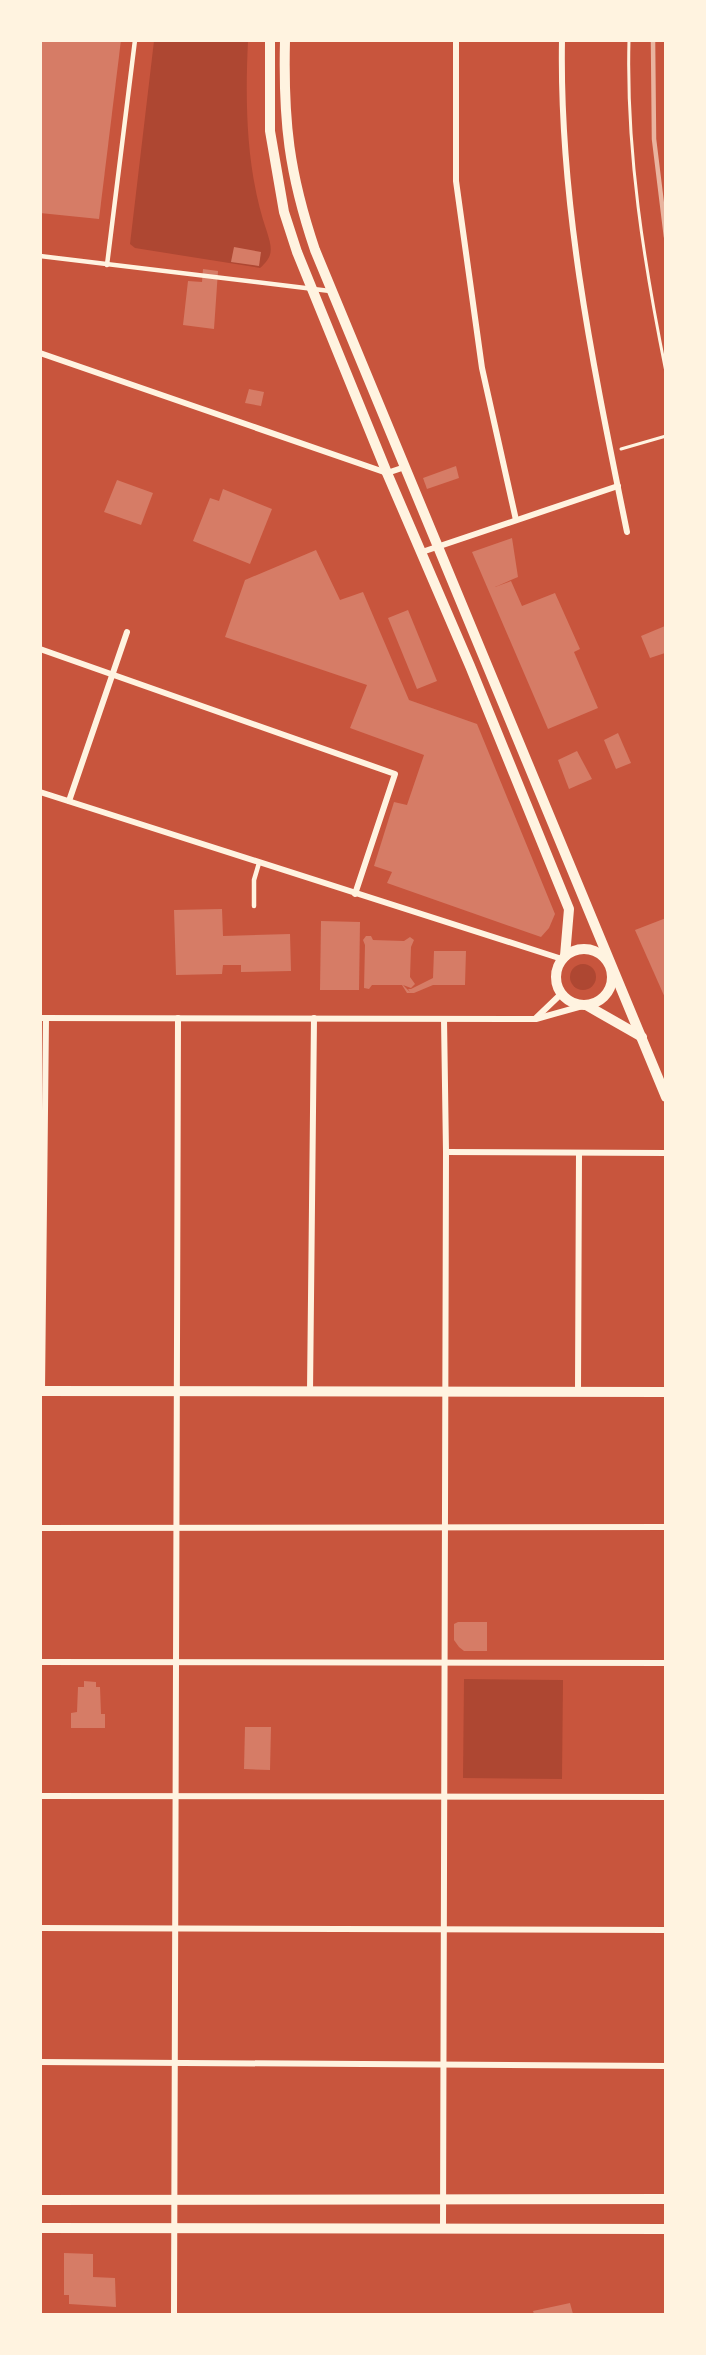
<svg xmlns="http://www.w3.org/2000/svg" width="706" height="2355" font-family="Rubik,sans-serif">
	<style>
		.green { fill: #ae4732 }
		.building { fill: #d67c66 }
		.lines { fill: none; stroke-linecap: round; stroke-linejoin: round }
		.path { stroke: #fff3e0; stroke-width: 3 }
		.service { stroke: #fff3e0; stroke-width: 4.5 }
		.minor { stroke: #fff3e0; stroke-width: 6 }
		.tertiary { stroke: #fff3e0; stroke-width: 10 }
		.rail { stroke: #e9b49f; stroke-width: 4.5 }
	</style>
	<rect width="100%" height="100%" fill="#c8553d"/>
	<g class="green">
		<path d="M154,41H248C245,104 246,171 267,232C272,248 274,256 260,268L135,248L130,244Z"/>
		<circle cx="583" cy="977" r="13"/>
		<path d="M464,1679L563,1680L562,1779L463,1778Z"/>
	</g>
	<g class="building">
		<path d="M40,40H121L99,219L40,213Z"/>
		<path d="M234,247L261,252L259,266L231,262Z"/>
		<path d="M203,269L218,271L214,329L183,325L188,281L202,282Z"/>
		<path d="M249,389L264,392L261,406L245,403Z"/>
		<path d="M456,466L459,478L427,489L423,478Z"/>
		<path d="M117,480L153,493L141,525L104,512Z"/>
		<path d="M223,489L272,509L250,564L193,541L210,498L219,501Z"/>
		<path d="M512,538L518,577L495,587L511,581L522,606L555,593L580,649L574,652L598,708L548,729L472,552Z"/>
		<path d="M316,550L340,600L363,592L409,700L477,724L555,914L549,928L541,937L387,883L392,872L374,866L394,802L407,805L424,755L350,728L367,685L225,637L245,580Z"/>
		<path d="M408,610L437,681L417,689L388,618Z"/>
		<path d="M665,626V653L650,658L641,636Z"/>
		<path d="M618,733L631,763L616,769L604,740Z"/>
		<path d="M577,751L592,779L569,789L558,760Z"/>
		<path d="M222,909L223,936L290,934L291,971L241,972V965H223L222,974L176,975L174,910Z"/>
		<path d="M666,918V1000L635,930Z"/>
		<path d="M321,921L360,922L359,990H320Z"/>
		<path d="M366,936H371L373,940L404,941L410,937L414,940L411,947L410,977L415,984L411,988L403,985L410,992L408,989H411L433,978L434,951H466L465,985H433L414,993H407L402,985H372L369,989L364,988L365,945L372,944L365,945L363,940Z"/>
		<path d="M458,1622H487V1651H464L459,1647L454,1640V1624Z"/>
		<path d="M84,1681L96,1682V1687H100L101,1714H105V1728H71V1713L77,1712L78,1687H84Z"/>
		<path d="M245,1727H271L270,1770L244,1769Z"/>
		<path d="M64,2253L93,2254V2277L115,2278L116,2307L69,2304V2295H64Z"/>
		<path d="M570,2303L573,2314H534L533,2311Z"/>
	</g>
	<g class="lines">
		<g class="path">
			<path d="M629,40C626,152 644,263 666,372"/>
			<path d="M621,449L666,436"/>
		</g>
		<g class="service">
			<path d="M40,256L330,291"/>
			<path d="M107,265L135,40"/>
			<path d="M254,906V880L259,863"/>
		</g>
		<g class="minor">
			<path d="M456,40V181L482,368L516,520"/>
			<path d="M562,40C559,206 594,370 627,532"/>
			<path d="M40,353L387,473L405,467"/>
			<path d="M422,552L618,486"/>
			<path d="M40,649L395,774L355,894"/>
			<path d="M40,792L562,959"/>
			<path d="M69,801L127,632"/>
			<path d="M40,1018L536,1019L586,1005"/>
			<path d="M536,1018L561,994"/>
			<path d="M446,1152L666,1153"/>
			<path d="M42,1391L46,1018"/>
			<path d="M578,1391L579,1153"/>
			<path d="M310,1392L314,1018"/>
			<path d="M40,1528L666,1527"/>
			<path d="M40,1662L666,1663"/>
			<path d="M40,1796L666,1797"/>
			<path d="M40,1928L666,1930"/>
			<path d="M40,2062L666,2066"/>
			<path d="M443,2230L446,1152L444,1019"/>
			<path d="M174,2314L178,1018"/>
		</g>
		<g class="tertiary">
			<path d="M270,40V131L284,212L297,252L387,473L470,666L569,909L565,956"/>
			<path d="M285,40C283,122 289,173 315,250L666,1097"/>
			<circle cx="584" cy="977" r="28"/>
			<path d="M586,1005L642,1037"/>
			<path d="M40,1391L666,1392"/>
			<path d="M40,2200L666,2199"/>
			<path d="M40,2228L666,2229"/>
		</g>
		<path class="rail" d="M653,40L654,139L666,237"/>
	</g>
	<rect width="706" height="2355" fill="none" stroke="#fff3e0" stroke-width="84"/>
</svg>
